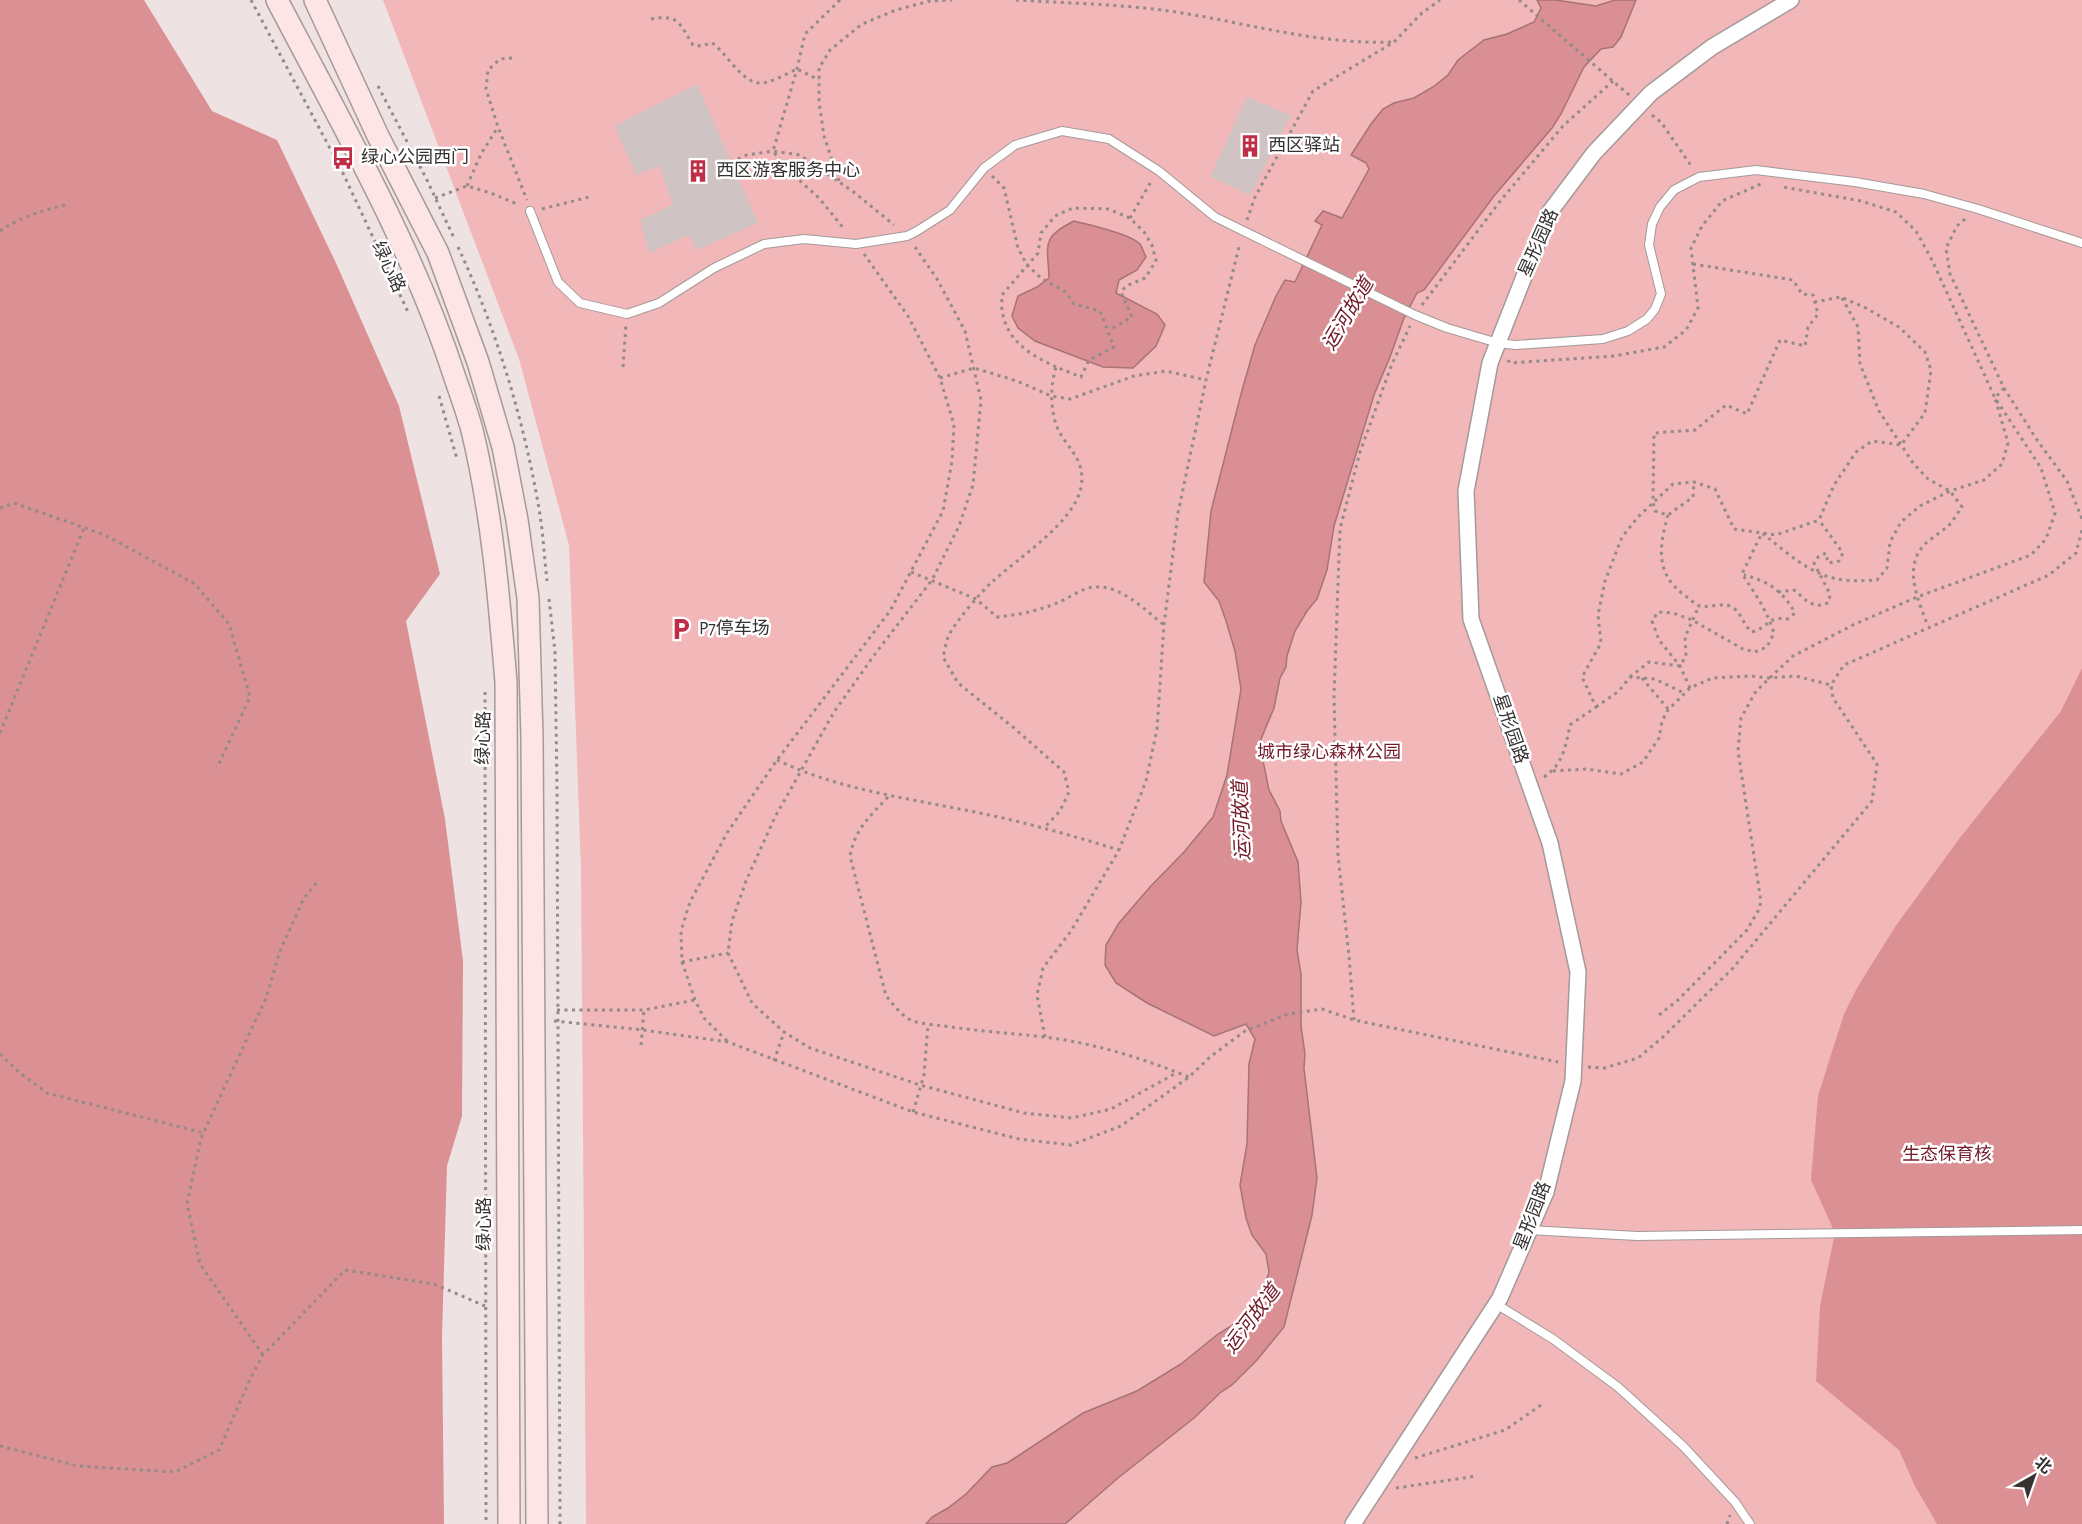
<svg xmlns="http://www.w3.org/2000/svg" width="2082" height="1524" font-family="'Alegreya Sans','Noto Sans SC',sans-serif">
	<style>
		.green { fill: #f2b7b9 }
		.forest { fill: #db9094 }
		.water { fill: #d98f93; stroke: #a87376; stroke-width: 1.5 }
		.building { fill: #d0c3c3 }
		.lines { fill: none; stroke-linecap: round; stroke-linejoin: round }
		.service-casing { stroke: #a59999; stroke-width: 10 }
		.minor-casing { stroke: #a59999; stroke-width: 18 }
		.secondary-casing { stroke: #a59999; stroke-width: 24 }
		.path { stroke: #938a8a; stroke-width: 3; stroke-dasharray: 3 4.5; stroke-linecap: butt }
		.service { stroke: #fff; stroke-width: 8 }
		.minor { stroke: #fff; stroke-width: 15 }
		.secondary { stroke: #fde4e5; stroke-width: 21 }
		.labels { text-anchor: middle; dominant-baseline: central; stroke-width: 5; stroke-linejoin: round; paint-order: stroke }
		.poi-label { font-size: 18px; fill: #373232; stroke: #fff; text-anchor: start }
		.street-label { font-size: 18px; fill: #373232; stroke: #fff }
		.park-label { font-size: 18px; fill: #721b29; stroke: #fff }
		.water-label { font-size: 20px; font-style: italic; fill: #711928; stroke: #fff }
	</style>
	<rect width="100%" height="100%" fill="#efe2e2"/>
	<path class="green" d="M383,0H2082V1524H586L581,868L569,545L519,359Z"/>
	<g class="forest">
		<path d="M0,0H144L212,111L277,140L336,263L399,406L440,574L406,621L445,819L463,961L462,1116L447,1166L442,1337L444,1524H0Z"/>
		<path d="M2082,668V1524H1937L1915,1486L1899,1450L1816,1381L1820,1306L1835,1233L1811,1180L1818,1096L1844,1014L1857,988L1895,927L1959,839L2061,711Z"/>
	</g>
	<g class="water">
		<path d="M1537,0H1556L1596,6L1615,0H1636L1621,37L1613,47L1601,49L1584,67L1561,114L1552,128L1494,196L1424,290L1417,293L1404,318L1390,357L1374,395L1334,526L1327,570L1317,599L1307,611L1295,631L1287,656L1286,667L1280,678L1274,708L1261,739L1262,756L1269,790L1280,811L1281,821L1298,862L1301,902L1297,950L1301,974V1026L1305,1054L1304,1068L1317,1178L1312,1215L1284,1327L1257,1360L1232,1385L1221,1392L1194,1418L1118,1478L1065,1524H926L932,1517L948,1508L966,1494L992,1467L1007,1463L1018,1456L1083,1413L1137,1391L1181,1364L1218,1334L1241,1320L1255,1304L1263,1290L1269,1272L1266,1254L1252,1235L1246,1218L1240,1185L1247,1144L1249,1064L1255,1039L1246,1024L1214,1036L1147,1003L1116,983L1105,965L1106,945L1119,923L1150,887L1184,852L1213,817L1227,775L1241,689L1235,651L1226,621L1219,601L1204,582L1211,511L1241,394L1255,345L1276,296L1285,280L1295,282L1322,225L1315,221L1323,211L1342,218L1369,169L1366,163L1351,155L1371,124L1383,109L1394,103L1414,98L1433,87L1448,75L1458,60L1484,40L1507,34L1534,22L1541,8Z"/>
		<path d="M1074,221C1087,224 1131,234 1140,244C1142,247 1144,253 1146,257L1137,270L1119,280L1116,293L1157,314L1165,325L1156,346L1133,368L1103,367L1035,341L1018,328L1012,316L1018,296L1037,287L1049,278C1048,245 1040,238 1074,221Z"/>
	</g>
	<g class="building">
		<path d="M697,84L758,223L697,250L688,235L649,253L640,220L673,204L659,166L636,175L615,126Z"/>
		<path d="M1247,97L1291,115L1250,195L1210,177Z"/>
	</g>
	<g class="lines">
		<g class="service-casing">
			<g id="service">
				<path d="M530,211L558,282L580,303L627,314L659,303L714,268L764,244L804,239L856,244L907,236L917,231L950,210L984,168L1015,145L1062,131L1109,139L1159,171L1215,217L1415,315L1447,328L1498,343L1515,345L1603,339L1628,331L1647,319L1655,309L1661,294L1649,245L1652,224L1660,207L1674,190L1699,177L1756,170L1855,182L1924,194L1978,209L2082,243"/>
				<path d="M1529,1230L1637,1236L2082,1230"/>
				<path d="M1496,1304L1553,1339L1618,1387L1683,1446L1735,1502L1750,1524"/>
			</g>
		</g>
		<g class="minor-casing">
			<path id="minor" d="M1353,1524L1500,1298L1546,1192L1573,1081L1578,972L1550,843L1471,619L1466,491L1490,363L1549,213L1594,153L1651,93L1712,47L1791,0"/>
		</g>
		<g class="secondary-casing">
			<g id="secondary">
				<path d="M277,0C341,123 412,245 455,378C461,395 467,412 472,430C492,513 499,597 506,682L509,1524"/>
				<path d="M315,0L378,136L438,253L478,362L503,447L517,520L528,598L532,737L537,1524"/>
			</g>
		</g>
		<g class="path">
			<path d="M251,0L341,169L408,312"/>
			<path d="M840,0L805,34L797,69L773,151L788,170L819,198L845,230"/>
			<path d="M1016,0C1064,3 1114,4 1162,10C1238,20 1314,45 1392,42"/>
			<path d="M1519,0L1629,95"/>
			<path d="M651,19C679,14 679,23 693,45L701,46L712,43C727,53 743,85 762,83C771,83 788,73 797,69L819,80"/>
			<path d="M512,58L500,59L488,70L486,89L498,127L527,200"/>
			<path d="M378,86L426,178L454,238"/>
			<path d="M1652,115L1661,122L1692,167"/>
			<path d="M731,162L747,155L773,151L800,155L855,193L894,225"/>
			<path d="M992,176L1004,188L1018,248L1027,265L1041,278L1066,292L1074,304L1100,311L1114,347L1089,360L1081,377L1056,367C1051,384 1050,403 1055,421C1061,445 1087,456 1081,487C1075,522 1018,558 992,582C981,592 956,621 949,635C946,641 945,650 943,657L958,683L1014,728L1064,772L1069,792L1060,811L1045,827"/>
			<path d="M839,181L824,136L819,102V68L830,50L862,24L896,10L930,1L952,0"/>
			<path d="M467,186L481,154L498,127"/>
			<path d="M435,198L467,186L491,193L519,205"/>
			<path d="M542,209L589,197"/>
			<path d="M1130,218L1152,180"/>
			<path d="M1965,219L1957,226L1946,248L1950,274L2004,388L2037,440L2067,481L2082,519"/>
			<path d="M1247,220L1255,197L1313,91L1394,42L1422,13L1440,0"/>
			<path d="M0,231C21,216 45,210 69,204"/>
			<path d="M458,247C495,326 523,417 538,503C543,529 544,555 547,581"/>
			<path d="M915,247L937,279L965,331L981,400L973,485L959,526L932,580L875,654L834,712L775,817L746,881L732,921L728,953L752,1003L784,1032L810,1048L920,1085L1024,1113L1072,1118L1111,1109L1178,1072"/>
			<path d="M1693,264L1793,280L1802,294L1813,295L1818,314L1808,327L1805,346L1780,340L1747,414L1726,405L1695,430L1654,433L1653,502L1655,511L1668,515L1693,497L1694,482"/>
			<path d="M1842,298L1858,327L1860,364L1879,411L1913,463L1928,479L1950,491L1962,507C1957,513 1954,521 1948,526C1941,532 1933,537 1926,543C1902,566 1918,600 1928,626"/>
			<path d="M1422,305L1501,200L1563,126L1613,81"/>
			<path d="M1508,360L1510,363L1614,356L1664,347L1686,330L1698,308L1691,248L1702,226L1722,201L1761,184"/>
			<path d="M623,367L626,324"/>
			<path d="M1056,367C1033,356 1009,343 1003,315C1001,309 1002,301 1002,295L1038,253L1041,233L1055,216L1073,208L1108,209L1130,218L1144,232L1152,245L1156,261L1145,278L1126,286L1121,292L1132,317L1109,330"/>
			<path d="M940,378L974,368L1017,381L1051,396L1070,399L1134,376L1166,371L1206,380"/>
			<path d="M439,396L457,459"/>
			<path d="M0,508L14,503L105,535L195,584L229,624L250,697L217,768"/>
			<path d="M1668,515C1659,547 1655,573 1684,595C1689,598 1695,605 1700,606C1710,608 1723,602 1732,607C1742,613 1743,625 1752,632C1770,627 1766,616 1788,619L1795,613C1783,591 1768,581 1744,575"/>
			<path d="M911,572L976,599L997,617C1018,615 1037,611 1057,603C1068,599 1083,587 1095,587C1121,585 1145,610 1164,625"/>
			<path d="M1778,592L1794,590C1805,599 1814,611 1829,602L1830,594L1814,563L1818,557L1826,553L1828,563L1839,561L1843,553L1819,520"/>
			<path d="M549,599L555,652L557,789L560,1524"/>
			<path d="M1630,677L1649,662L1680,666L1686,656L1685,637L1699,606"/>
			<path d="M1642,678L1668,709"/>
			<path d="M1690,688L1680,666L1659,640L1652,621L1658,612L1673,613L1692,620L1743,649L1755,652L1767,647L1774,633C1767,611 1755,593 1742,574L1762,533C1780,547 1799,565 1821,574C1838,582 1859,581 1877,580L1887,568L1890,542L1901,522L1920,506L1950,491L1984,480L2002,464L2008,443L1995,398L2004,388"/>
			<path d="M485,692L486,1524"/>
			<path d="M1596,707L1619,691L1630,677L1655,679L1684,693"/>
			<path d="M0,733L84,528"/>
			<path d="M777,760C833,787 894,796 954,808C1010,818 1064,833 1119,850"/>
			<path d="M1553,771L1586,769L1621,774L1643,762L1659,738L1662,721L1668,710L1690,688L1712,678L1751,676L1769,678L1796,676L1831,685"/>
			<path d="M1544,777C1563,765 1566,745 1570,725L1596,707L1582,677L1601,643L1598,615L1605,581L1622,537L1638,517L1673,484L1694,482L1715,489L1734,529L1776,535L1819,520L1834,485L1856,452L1872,441L1901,445L1925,413L1931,370L1925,352L1899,327L1866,308L1841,297L1815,302"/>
			<path d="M888,797C870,816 855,829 850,856L886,996C894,1005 901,1016 913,1021C922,1024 934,1025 944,1026C977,1031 1010,1033 1044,1037C1094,1043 1142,1058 1189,1077"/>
			<path d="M682,962L728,953"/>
			<path d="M557,1010H644L695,1000"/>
			<path d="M1659,1015L1677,1001L1747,930L1758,911L1761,902L1738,751L1741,718L1756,691L1793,656L1853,625L1917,597L2031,555L2046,539L2055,513L2041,468L1995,398L1932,260L1916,231L1896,212L1861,201L1783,187"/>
			<path d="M1354,1020L1349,956L1338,855L1334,696L1340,529L1360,452L1392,364L1410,326"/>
			<path d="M554,1021L643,1030L728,1042L913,1112L1019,1139L1071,1145L1121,1126L1189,1077L1210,1057L1245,1031L1288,1014L1322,1009L1354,1020L1558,1062"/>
			<path d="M1045,1037L1037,995L1043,968L1071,931L1119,850L1146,781L1157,729L1164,625L1178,513L1206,380L1240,243"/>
			<path d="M727,1041L704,1018L695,1000L682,962L681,931L690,902L727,833L777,760L890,611L943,511L952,461L954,425L940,378L908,316L864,254"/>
			<path d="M641,1045L644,1010"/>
			<path d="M0,1054L20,1073L47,1093L204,1133"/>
			<path d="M774,1061L784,1032"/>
			<path d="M1588,1067L1604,1068L1638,1058L1663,1037L1733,968L1872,801L1877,764L1833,698L1831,685L1844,665L2049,575L2076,553L2082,530"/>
			<path d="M913,1112L924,1075L928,1024"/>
			<path d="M263,1355L200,1264L187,1204L201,1138L266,998L280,951L304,898L319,880"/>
			<path d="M0,1446L78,1466L175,1472L219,1450L250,1379L263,1355L345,1270L434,1284L485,1306"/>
			<path d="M1415,1458L1505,1430L1544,1403"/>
			<path d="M1396,1488L1477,1476"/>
			<path d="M1727,1524L1730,1515"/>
		</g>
		<use href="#service" class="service"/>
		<use href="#minor" class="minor"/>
		<use href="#secondary" class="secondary"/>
	</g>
	<defs>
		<g id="building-bare" transform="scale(1.8)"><path d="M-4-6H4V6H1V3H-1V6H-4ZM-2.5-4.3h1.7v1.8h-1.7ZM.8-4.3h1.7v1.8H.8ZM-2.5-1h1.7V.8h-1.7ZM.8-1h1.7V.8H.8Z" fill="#be2e46" stroke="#fff" stroke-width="2.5" paint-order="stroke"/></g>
		<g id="bus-bare" transform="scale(1.8)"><path d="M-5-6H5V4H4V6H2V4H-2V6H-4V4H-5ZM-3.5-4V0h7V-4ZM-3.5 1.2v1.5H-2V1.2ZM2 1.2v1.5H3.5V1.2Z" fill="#be2e46" stroke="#fff" stroke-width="2.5" paint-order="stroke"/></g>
		<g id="parking-bare" transform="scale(1.8)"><path d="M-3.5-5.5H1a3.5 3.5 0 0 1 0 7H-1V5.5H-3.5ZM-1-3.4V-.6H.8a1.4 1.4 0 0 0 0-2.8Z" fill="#be2e46" stroke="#fff" stroke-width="2.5" paint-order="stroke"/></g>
	</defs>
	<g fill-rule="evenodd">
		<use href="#building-bare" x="1250" y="146"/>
		<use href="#bus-bare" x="343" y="158"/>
		<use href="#building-bare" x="698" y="171"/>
		<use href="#parking-bare" x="681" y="629"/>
	</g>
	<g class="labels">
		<g class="poi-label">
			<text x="1268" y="146">西区驿站</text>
			<text x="361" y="158">绿心公园西门</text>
			<text x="716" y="171">西区游客服务中心</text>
			<text x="699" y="629">P7停车场</text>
		</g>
		<g class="street-label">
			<text transform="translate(1539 243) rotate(-66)">星形园路</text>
			<text transform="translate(388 267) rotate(65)">绿心路</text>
			<text transform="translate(1510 729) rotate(71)">星形园路</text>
			<text transform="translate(484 738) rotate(-89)">绿心路</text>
			<text transform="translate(1533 1216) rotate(-69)">星形园路</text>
			<text transform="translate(485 1224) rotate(-90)">绿心路</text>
		</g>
		<g class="park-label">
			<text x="1329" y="753">城市绿心森林公园</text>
			<text x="1947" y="1155">生态保育核</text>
		</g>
		<g class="water-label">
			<text transform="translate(1348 314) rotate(-59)">运河故道</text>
			<text transform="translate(1242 821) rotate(-92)">运河故道</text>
			<text transform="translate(1252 1319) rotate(-53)">运河故道</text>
		</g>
	</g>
	<g transform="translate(2034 1476) rotate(40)" stroke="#ffffff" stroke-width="4.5" paint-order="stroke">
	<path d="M0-4.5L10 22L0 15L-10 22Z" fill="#373232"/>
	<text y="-9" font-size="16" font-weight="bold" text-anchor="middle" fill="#373232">北</text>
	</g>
</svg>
